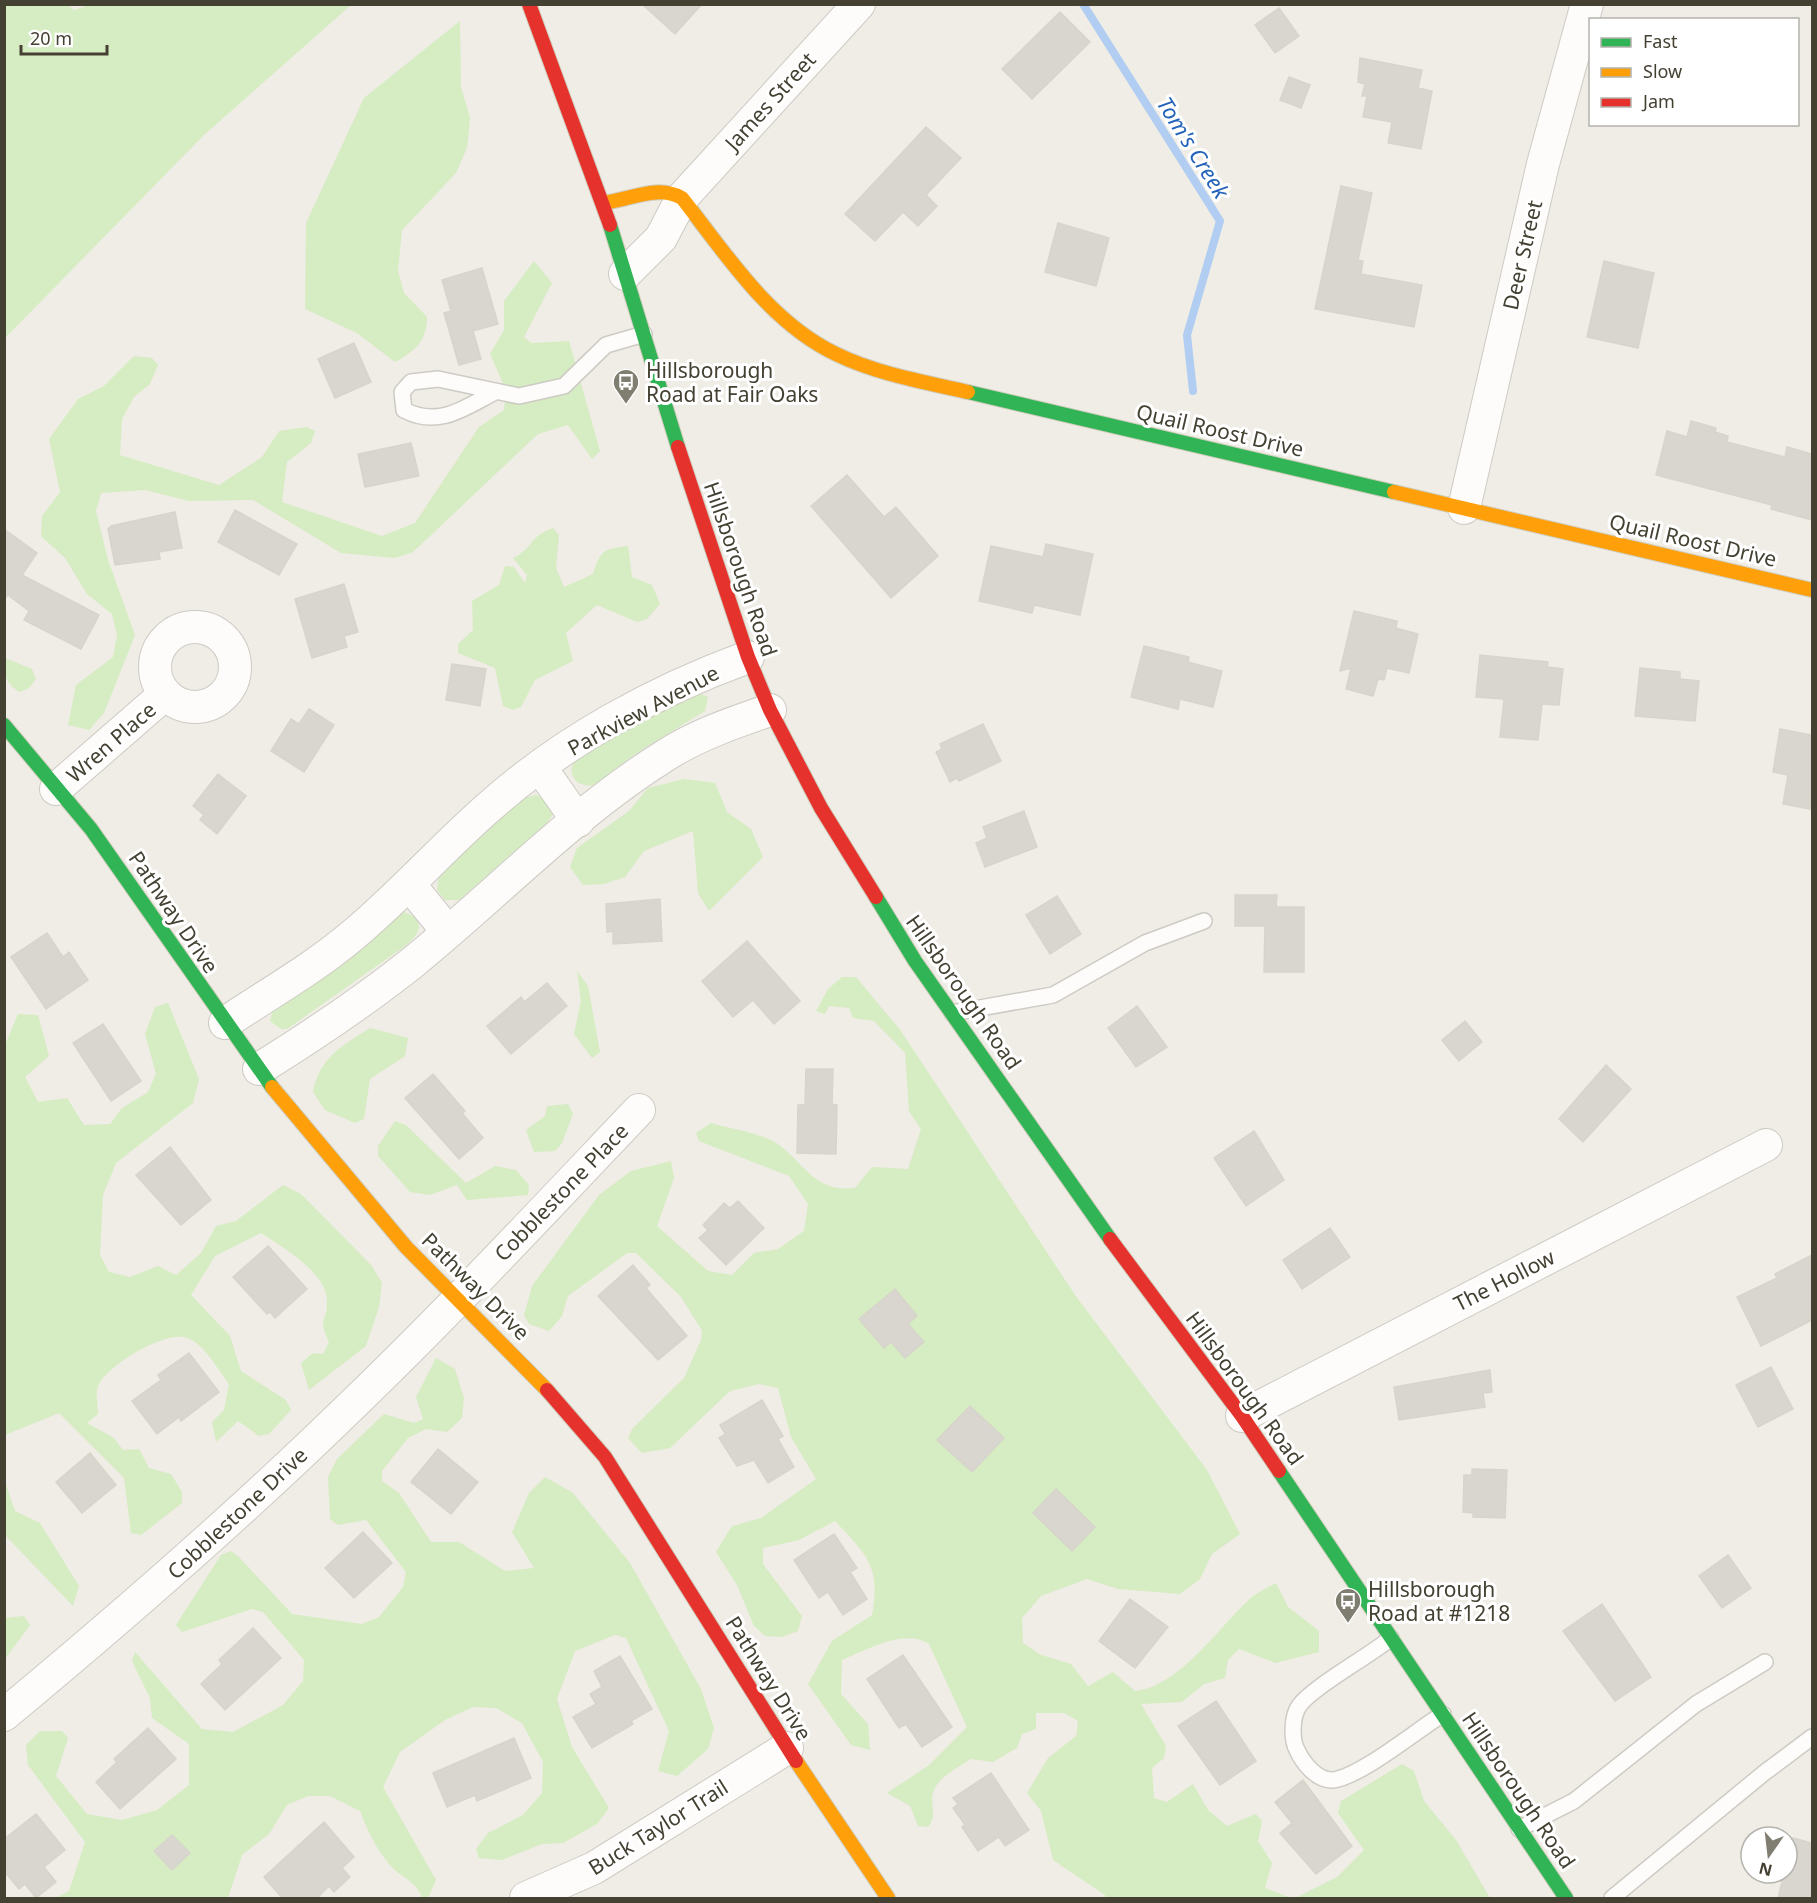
<svg xmlns="http://www.w3.org/2000/svg" width="1817" height="1903" font-family="'Noto Sans',sans-serif">
	<style>
		.green { fill: #d6ecc2 }
		.lines { fill: none; stroke-linecap: round; stroke-linejoin: round }
		.stream { stroke: #b1cef2; stroke-width: 8 }
		.building { fill: #d8d6ce; stroke: #d7d5cb; stroke-width: 1.5 }
		.lane-casing { stroke: #cdcbc3; stroke-width: 18 }
		.street-casing { stroke: #cdcbc3; stroke-width: 34 }
		.fast-casing { stroke: #cfccbb; stroke-width: 16 }
		.slow-casing { stroke: #cfccbb; stroke-width: 16 }
		.jam-casing { stroke: #cfccbb; stroke-width: 16 }
		.lane { stroke: #fdfcfb; stroke-width: 15 }
		.street { stroke: #fdfcfb; stroke-width: 32 }
		.fast { stroke: #30b455; stroke-width: 14 }
		.slow { stroke: #ff9f0a; stroke-width: 14 }
		.jam { stroke: #e5322d; stroke-width: 14 }
		.labels { text-anchor: middle; dominant-baseline: central; stroke-width: 6; stroke-linejoin: round; paint-order: stroke }
		.street-label { font-size: 21px; fill: #444032; stroke: #fff }
		.poi-label { font-size: 21px; fill: #444032; stroke: #fff; text-anchor: start }
		.water-label { font-size: 22px; font-style: italic; fill: #2262b9; stroke: #fff }
	</style>
	<rect width="100%" height="100%" fill="#efede5"/>
	<g class="green">
		<path d="M89,5H351L204,135L5,338V5H68L74,10Z"/>
		<path d="M460,21L461,87L470,118L467,148L456,173L402,230L398,271L404,293L427,317C427,341 415,351 395,362L357,333L305,309L306,223L364,98Z"/>
		<path d="M534,261L552,283L524,337L531,343L569,341L600,451L592,459L568,425L538,434L413,552L395,558L341,553L253,500L189,501L145,490L101,493L96,511L108,560L135,635L104,713L89,730L68,725L76,685L113,657L117,635L112,614L87,594L65,558L41,536L42,516L60,492L49,439L78,399L104,386L134,356L152,358L158,365L150,384L134,397L122,419L120,455L219,485L262,457L279,431L307,427L315,431L311,443L287,462L282,502L382,536L415,523L479,427L504,410L506,390L490,354L504,330V301Z"/>
		<path d="M553,528L559,535L556,568L564,587L593,574C601,550 603,549 628,546L632,577L652,585L660,604L647,619L637,622L597,605L566,633L573,661L535,680L521,707L512,710L503,706L495,668L458,653V644L473,630L472,601L499,585L505,566L514,567L525,583L527,575L513,558C534,548 528,537 553,528Z"/>
		<path d="M5,658L32,669L36,679L29,688L20,692C5,684 4,674 5,658Z"/>
		<path d="M698,693L708,697L705,711L638,752L594,785C576,789 563,771 578,758L643,720Z"/>
		<path d="M684,779L715,783L727,812L751,829L763,857L709,911L698,893L693,831L644,851L625,877L604,884L583,885L570,867L577,848L629,811L648,788Z"/>
		<path d="M536,795C545,799 552,804 553,814L547,823L459,900H445L437,890L439,874L460,852L523,798Z"/>
		<path d="M403,912L415,916C424,930 416,936 405,946L287,1029H281L270,1021L273,1009Z"/>
		<path d="M577,971L588,986L600,1052L592,1058L574,1034L581,1001Z"/>
		<path d="M842,977H856L901,1031L1075,1295L1207,1470L1240,1534L1212,1554L1200,1579L1180,1594L1118,1589L1087,1579L1041,1596L1022,1618L1023,1643L1041,1655L1071,1664L1088,1686L1113,1672L1135,1691C1180,1687 1220,1625 1252,1597C1259,1591 1269,1587 1276,1583L1288,1607L1319,1631V1652L1275,1663L1239,1649L1228,1660L1225,1678L1204,1684L1182,1702L1141,1704L1166,1746L1164,1758L1152,1768L1154,1798L1167,1802L1193,1784L1208,1810L1227,1826L1256,1814L1262,1821L1258,1841L1272,1863L1265,1888L1291,1898H1106L1105,1895L1053,1860L1041,1811L1027,1793L1048,1758L1076,1736L1078,1721L1064,1713H1036V1729L1022,1734L1017,1748L993,1762L971,1759C959,1767 940,1776 934,1790C928,1804 939,1812 928,1827L918,1826L910,1806L887,1793L928,1766L967,1727L929,1644C904,1628 867,1650 842,1660L841,1694L868,1724L870,1750L851,1745L808,1684L832,1641L872,1615C881,1567 867,1555 835,1521L799,1540L763,1548V1564L802,1616L798,1631L782,1637L765,1636L754,1626L737,1585L716,1552L732,1526L761,1518L816,1479L791,1437L778,1388L759,1384L730,1391L670,1448L642,1453L628,1438L632,1429L684,1378L701,1340L702,1331L681,1297L636,1253H627L568,1296L562,1316L549,1331L529,1324L524,1315L532,1286L599,1195L631,1171L671,1161L674,1178L657,1226L708,1271L732,1275L754,1253L778,1249L804,1231L808,1204L789,1176L699,1141L696,1133L711,1123C728,1128 764,1134 778,1144C805,1164 815,1193 855,1188L872,1167L908,1169L921,1129L909,1111L905,1053L874,1021L853,1018L849,1008L829,1006L825,1014L816,1011L828,989Z"/>
		<path d="M168,1003L199,1079L193,1103L116,1163L103,1195L100,1255L109,1272L130,1277L158,1266L176,1275L201,1253L216,1226L236,1221L283,1185L301,1194L372,1266L382,1283L379,1307L366,1346L309,1390L301,1363L313,1353L323,1354L329,1342C317,1316 327,1325 327,1302C327,1272 283,1248 261,1233L215,1256L191,1295L230,1336L241,1371L286,1400L291,1410L269,1434L259,1436L238,1421L216,1442L212,1422L224,1410L229,1384C218,1370 203,1341 184,1337C161,1333 107,1365 98,1386C95,1393 98,1406 98,1414L87,1423L114,1438L123,1450L139,1449L149,1468L171,1474L182,1492V1503L141,1535L131,1533L124,1478L59,1413L5,1435V1045L18,1014L38,1015L49,1056L25,1077L38,1102L67,1098L84,1125L110,1124L122,1108L148,1092L156,1074L145,1034L155,1007Z"/>
		<path d="M370,1028L408,1038L405,1056L370,1079L364,1119L355,1123L325,1110L313,1092C319,1058 343,1045 370,1028Z"/>
		<path d="M568,1104L573,1114L562,1143L555,1151L534,1152L526,1130L545,1116L547,1106Z"/>
		<path d="M395,1121L406,1125L466,1183L495,1166L516,1170L529,1185L528,1195L467,1200L457,1185L430,1195L410,1192L378,1156V1146Z"/>
		<path d="M436,1358L455,1369L464,1398L462,1418L447,1432L426,1429L408,1438L382,1471V1481L399,1493L431,1542H459L505,1571L534,1568L512,1532L529,1493L545,1477L573,1493L630,1563L701,1689L714,1728L708,1749L677,1776L658,1771L669,1731L626,1638L615,1635L575,1651L557,1699L572,1747L609,1808L597,1824L563,1843L542,1844L502,1860L479,1858L476,1849L488,1833L523,1815L542,1793L543,1762L522,1723L496,1708L473,1707L445,1720L400,1752L383,1787L436,1880L428,1898H422C417,1881 401,1878 390,1865C376,1848 368,1832 360,1811L330,1796H308L287,1805L269,1834L242,1855L228,1898H55L69,1891L85,1842L28,1765L26,1745L40,1731H62L68,1738L56,1776L87,1814L122,1820L157,1810L189,1785V1744L152,1718L150,1698L132,1661L135,1652L202,1729L233,1732L283,1705L303,1681L304,1660L263,1612L252,1609L182,1632L176,1625L221,1555L231,1551L239,1557L292,1614L362,1624L379,1617L403,1587L406,1572L366,1520L338,1525L330,1519L328,1477L337,1459L384,1414L414,1423L423,1419L416,1397Z"/>
		<path d="M5,1481L15,1511L40,1523L79,1586L73,1606L5,1535Z"/>
		<path d="M24,1616L30,1625L5,1659V1618Z"/>
		<path d="M1402,1764L1414,1771L1424,1801L1456,1840L1490,1898H1295L1337,1877L1364,1850L1338,1813L1341,1801Z"/>
	</g>
	<g class="lines">
		<path class="stream" d="M1083,4L1220,221L1187,335L1193,391"/>
	</g>
	<g class="building">
		<path d="M642,4H702L675,34Z"/>
		<path d="M1279,8L1299,36L1275,53L1255,25Z"/>
		<path d="M1060,12L1090,42L1032,99L1002,69Z"/>
		<path d="M1360,58L1422,70L1418,88L1432,91L1421,149L1388,143L1392,122L1363,117L1367,96H1362L1365,84L1358,82Z"/>
		<path d="M1289,77L1310,85L1301,108L1280,100Z"/>
		<path d="M926,127L961,158L926,195L937,206L918,226L903,212L875,241L845,214Z"/>
		<path d="M1341,186L1372,193L1358,260L1363,261L1361,274L1422,285L1414,327L1315,309Z"/>
		<path d="M1058,223L1109,238L1096,286L1045,272Z"/>
		<path d="M1604,261L1654,273L1638,348L1587,337Z"/>
		<path d="M482,268L498,324L473,331L481,359L459,365L444,313L451,311L442,280Z"/>
		<path d="M354,343L371,382L335,398L318,359Z"/>
		<path d="M1691,421L1716,428L1715,432L1728,436L1727,442L1785,457L1787,447L1812,454V520L1771,509L1772,505L1656,475L1667,431L1687,437Z"/>
		<path d="M411,443L419,476L365,487L358,454Z"/>
		<path d="M847,475L884,517L896,507L938,556L891,598L811,506Z"/>
		<path d="M235,510L297,544L279,575L218,542Z"/>
		<path d="M175,512L182,548L159,552L160,559L115,565L108,529L111,526Z"/>
		<path d="M4,529L37,553L22,575L99,615L81,649L24,620L29,611L8,595L4,599Z"/>
		<path d="M1046,544L1093,554L1080,615L1034,605L1032,613L979,601L991,546L1043,557Z"/>
		<path d="M344,584L358,632L344,636L347,647L312,658L295,599Z"/>
		<path d="M1354,611L1397,621L1396,628L1418,634L1409,673L1387,668L1384,680L1378,679L1373,696L1346,689L1351,668L1340,671Z"/>
		<path d="M1144,646L1189,657L1188,662L1222,671L1213,707L1180,699L1178,709L1131,697Z"/>
		<path d="M1480,655L1548,662L1547,667L1563,669L1559,705L1542,704L1538,740L1500,737L1504,699L1476,697Z"/>
		<path d="M452,664L486,669L480,706L446,700Z"/>
		<path d="M1640,668L1680,672V679L1699,681L1695,721L1635,716Z"/>
		<path d="M309,709L334,725L304,772L271,751L291,719L299,724Z"/>
		<path d="M983,724L1001,761L959,781L957,778L950,782L936,752L942,749L940,744Z"/>
		<path d="M1780,729L1812,735V792L1810,809L1783,804L1788,775L1773,772Z"/>
		<path d="M218,774L246,796L217,834L200,820L204,815L193,806Z"/>
		<path d="M1024,811L1037,847L985,867L976,843L987,838L983,827Z"/>
		<path d="M1235,895H1277L1276,907H1304V972H1264L1265,926H1235Z"/>
		<path d="M1057,896L1081,934L1050,954L1026,915Z"/>
		<path d="M660,899L662,941L613,944V931L607,932L606,904Z"/>
		<path d="M47,933L63,957L69,952L88,980L46,1009L11,957Z"/>
		<path d="M747,941L800,1001L774,1024L753,1000L733,1017L702,981Z"/>
		<path d="M547,983L567,1006L511,1054L487,1026L521,997L524,1002Z"/>
		<path d="M1137,1006L1167,1047L1136,1067L1108,1028Z"/>
		<path d="M1465,1021L1482,1042L1459,1061L1442,1040Z"/>
		<path d="M103,1024L141,1081L111,1101L73,1043Z"/>
		<path d="M1606,1065L1631,1089L1583,1142L1559,1119Z"/>
		<path d="M806,1069H833L832,1104L837,1105L836,1154L797,1153L798,1105H805Z"/>
		<path d="M433,1074L465,1111L462,1113L483,1138L459,1159L405,1098Z"/>
		<path d="M1254,1131L1284,1180L1246,1206L1214,1158Z"/>
		<path d="M170,1147L211,1200L181,1225L136,1175Z"/>
		<path d="M738,1201L764,1228L726,1265L699,1238L708,1230L703,1225L724,1203L730,1208Z"/>
		<path d="M1330,1228L1350,1257L1302,1289L1283,1260Z"/>
		<path d="M268,1246L307,1289L275,1318L270,1312L267,1314L233,1277Z"/>
		<path d="M1812,1255V1320L1761,1346L1737,1297L1777,1278L1775,1274Z"/>
		<path d="M633,1265L650,1285L646,1288L687,1336L658,1360L598,1296Z"/>
		<path d="M895,1289L917,1316L908,1324L924,1342L905,1358L891,1342L884,1348L859,1319Z"/>
		<path d="M189,1353L219,1392L181,1421L179,1417L157,1434L132,1401L161,1380L158,1375Z"/>
		<path d="M1771,1367L1793,1409L1758,1427L1736,1385Z"/>
		<path d="M1490,1370L1492,1392L1483,1393L1485,1407L1399,1420L1394,1387Z"/>
		<path d="M762,1400L783,1436L778,1439L794,1467L768,1483L754,1460L737,1466L719,1438L725,1434L720,1425Z"/>
		<path d="M970,1406L1004,1438L972,1472L937,1440Z"/>
		<path d="M438,1449L478,1482L451,1514L411,1482Z"/>
		<path d="M90,1453L116,1485L82,1513L56,1482Z"/>
		<path d="M1472,1469L1507,1470L1505,1518L1473,1517V1513L1463,1512L1464,1475H1472Z"/>
		<path d="M1056,1489L1095,1527L1072,1551L1033,1513Z"/>
		<path d="M363,1532L392,1563L354,1598L325,1568Z"/>
		<path d="M834,1534L857,1568L850,1572L867,1599L843,1615L828,1592L819,1598L794,1560Z"/>
		<path d="M1728,1555L1751,1588L1722,1608L1699,1576Z"/>
		<path d="M1130,1599L1168,1627L1135,1668L1099,1641Z"/>
		<path d="M1602,1604L1651,1677L1615,1701L1563,1631Z"/>
		<path d="M253,1628L281,1658L225,1710L201,1684L222,1664L219,1660Z"/>
		<path d="M903,1655L952,1727L922,1747L906,1724L899,1728L867,1679Z"/>
		<path d="M620,1656L652,1709L631,1721L633,1724L592,1748L573,1717L596,1704L590,1694L602,1687L594,1671Z"/>
		<path d="M1216,1701L1256,1761L1220,1785L1178,1726Z"/>
		<path d="M148,1728L176,1759L120,1809L96,1782L117,1762L114,1759Z"/>
		<path d="M514,1738L531,1778L477,1801L475,1795L447,1807L433,1773Z"/>
		<path d="M991,1773L1029,1830L1005,1846L999,1837L978,1851L962,1827L965,1825L953,1808L958,1804L953,1798Z"/>
		<path d="M1303,1780L1352,1846L1316,1874L1280,1833L1292,1823L1275,1802Z"/>
		<path d="M36,1814L65,1850L44,1867L56,1882L36,1898L25,1884L19,1889L4,1871V1839Z"/>
		<path d="M324,1822L354,1857L342,1868L350,1877L334,1892L329,1886L316,1899H283L264,1877Z"/>
		<path d="M172,1835L190,1853L172,1870L154,1851Z"/>
		<path d="M1793,1838L1812,1843V1899H1778L1784,1873H1787Z"/>
	</g>
	<g class="lines">
		<g class="lane-casing">
			<g id="lane">
				<path d="M495,392C464,408 439,428 404,410L402,392L411,382L438,379L519,396L564,386L606,345L644,334"/>
				<path d="M952,1013L1053,995L1145,943L1204,921"/>
				<path d="M1391,1638C1371,1655 1311,1688 1299,1706C1292,1716 1291,1739 1297,1750C1303,1763 1317,1781 1333,1780C1360,1777 1417,1730 1443,1714"/>
				<path d="M1519,1829L1574,1801L1696,1704L1765,1662"/>
				<path d="M1612,1898L1764,1773L1812,1737"/>
			</g>
		</g>
		<g class="street-casing">
			<g id="street">
				<path d="M625,274L661,238L682,198L859,4"/>
				<path d="M1464,508L1543,164L1587,4"/>
				<circle cx="195" cy="667" r="40"/>
				<path d="M540,767L578,821"/>
				<path d="M56,789L165,694"/>
				<path d="M409,884L448,932"/>
				<path d="M225,1023C268,994 313,969 353,935C401,895 442,848 489,807C563,741 655,691 748,657"/>
				<path d="M259,1069C312,1036 363,1002 412,963C497,894 573,813 666,755C697,735 735,722 770,710"/>
				<path d="M1242,1416L1766,1145"/>
				<path d="M4,1715C122,1617 237,1517 347,1410C448,1313 543,1211 639,1110"/>
				<path d="M526,1898L594,1868L787,1748"/>
			</g>
		</g>
		<g class="fast-casing">
			<g id="fast">
				<path d="M610,225L678,447"/>
				<path d="M968,392L1394,492"/>
				<path d="M4,725L91,829L272,1087"/>
				<path d="M876,897L915,961L1110,1239"/>
				<path d="M1279,1471L1566,1898"/>
			</g>
		</g>
		<g class="slow-casing">
			<g id="slow">
				<path d="M603,203C630,200 657,184 682,198C726,254 769,322 836,354C877,374 924,382 968,392"/>
				<path d="M1394,492L1812,590"/>
				<path d="M272,1087L406,1247L547,1390"/>
				<path d="M796,1761L888,1898"/>
			</g>
		</g>
		<g class="jam-casing">
			<g id="jam">
				<path d="M529,4L610,225"/>
				<path d="M678,447L748,657L770,710L821,808L876,897"/>
				<path d="M1110,1239L1242,1416L1279,1471"/>
				<path d="M547,1390L605,1457L796,1761"/>
			</g>
		</g>
		<use href="#lane" class="lane"/>
		<use href="#street" class="street"/>
		<use href="#fast" class="fast"/>
		<use href="#slow" class="slow"/>
		<use href="#jam" class="jam"/>
	</g>
	<defs>
		<g id="bus-pin" transform="scale(1.35)"><path d="M0 17L-7.5 6A9.5 9.5 0 1 1 7.5 6Z" fill="#807d71" stroke="#fff"/><path d="M-5-6H5V4H4V6H2V4H-2V6H-4V4H-5ZM-3.5-4V0h7V-4ZM-3.5 1.2v1.5H-2V1.2ZM2 1.2v1.5H3.5V1.2Z" fill="#fff"/></g>
	</defs>
	<g fill-rule="evenodd">
		<use href="#bus-pin" x="626" y="382"/>
		<use href="#bus-pin" x="1348" y="1601"/>
	</g>
	<g class="labels">
		<g class="street-label">
			<text transform="translate(770 101) rotate(-48)">James Street</text>
			<text transform="translate(1522 255) rotate(-77)">Deer Street</text>
			<text transform="translate(1220 430) rotate(13)">Quail Roost Drive</text>
			<text transform="translate(1693 540) rotate(13)">Quail Roost Drive</text>
			<text transform="translate(741 569) rotate(71)">Hillsborough Road</text>
			<text transform="translate(643 710) rotate(-28)">Parkview Avenue</text>
			<text transform="translate(111 742) rotate(-41)">Wren Place</text>
			<text transform="translate(174 912) rotate(56)">Pathway Drive</text>
			<text transform="translate(964 992) rotate(55)">Hillsborough Road</text>
			<text transform="translate(561 1192) rotate(-46)">Cobblestone Place</text>
			<text transform="translate(1504 1280) rotate(-27)">The Hollow</text>
			<text transform="translate(476 1286) rotate(45)">Pathway Drive</text>
			<text transform="translate(1245 1388) rotate(54)">Hillsborough Road</text>
			<text transform="translate(237 1513) rotate(-43)">Cobblestone Drive</text>
			<text transform="translate(769 1678) rotate(58)">Pathway Drive</text>
			<text transform="translate(1519 1790) rotate(56)">Hillsborough Road</text>
			<text transform="translate(658 1827) rotate(-32)">Buck Taylor Trail</text>
		</g>
		<g class="poi-label">
			<text x="646" y="370">Hillsborough<tspan x="646" dy="24">Road at Fair Oaks</tspan></text>
			<text x="1368" y="1589">Hillsborough<tspan x="1368" dy="24">Road at #1218</tspan></text>
		</g>
		<g class="water-label">
			<text transform="translate(1194 147) rotate(58)">Tom's Creek</text>
		</g>
	</g>
	<rect width="1817" height="1903" fill="none" stroke="#444032" stroke-width="12"/>
	<rect x="1589" y="18" width="210" height="108" fill="#ffffff" stroke="#b4b3ad" stroke-width="1.5"/>
	<rect x="1601" y="38" width="30" height="9" fill="#30b455" stroke="#b4b3ad" stroke-width="1.5"/>
	<text x="1643" y="48" font-size="18" fill="#444032">Fast</text>
	<rect x="1601" y="68" width="30" height="9" fill="#ff9f0a" stroke="#b4b3ad" stroke-width="1.5"/>
	<text x="1643" y="78" font-size="18" fill="#444032">Slow</text>
	<rect x="1601" y="98" width="30" height="9" fill="#e5322d" stroke="#b4b3ad" stroke-width="1.5"/>
	<text x="1643" y="108" font-size="18" fill="#444032">Jam</text>
	<g transform="translate(1769 1855) rotate(194)"><circle r="28" fill="#ffffff" stroke="#b4b3ad" stroke-width="1.5"/>
	<path d="M0-4.5L10 22L0 15L-10 22Z" fill="#807d71"/>
	<text y="-9" font-size="16" font-weight="bold" text-anchor="middle" fill="#444032">N</text>
	</g>
	<path d="M21 45v9h86v-9" fill="none" stroke="#444032" stroke-width="3"/>
	<text x="30" y="45" font-size="18" fill="#444032" stroke="#ffffff" stroke-width="4.5" paint-order="stroke">20 m</text>
</svg>
